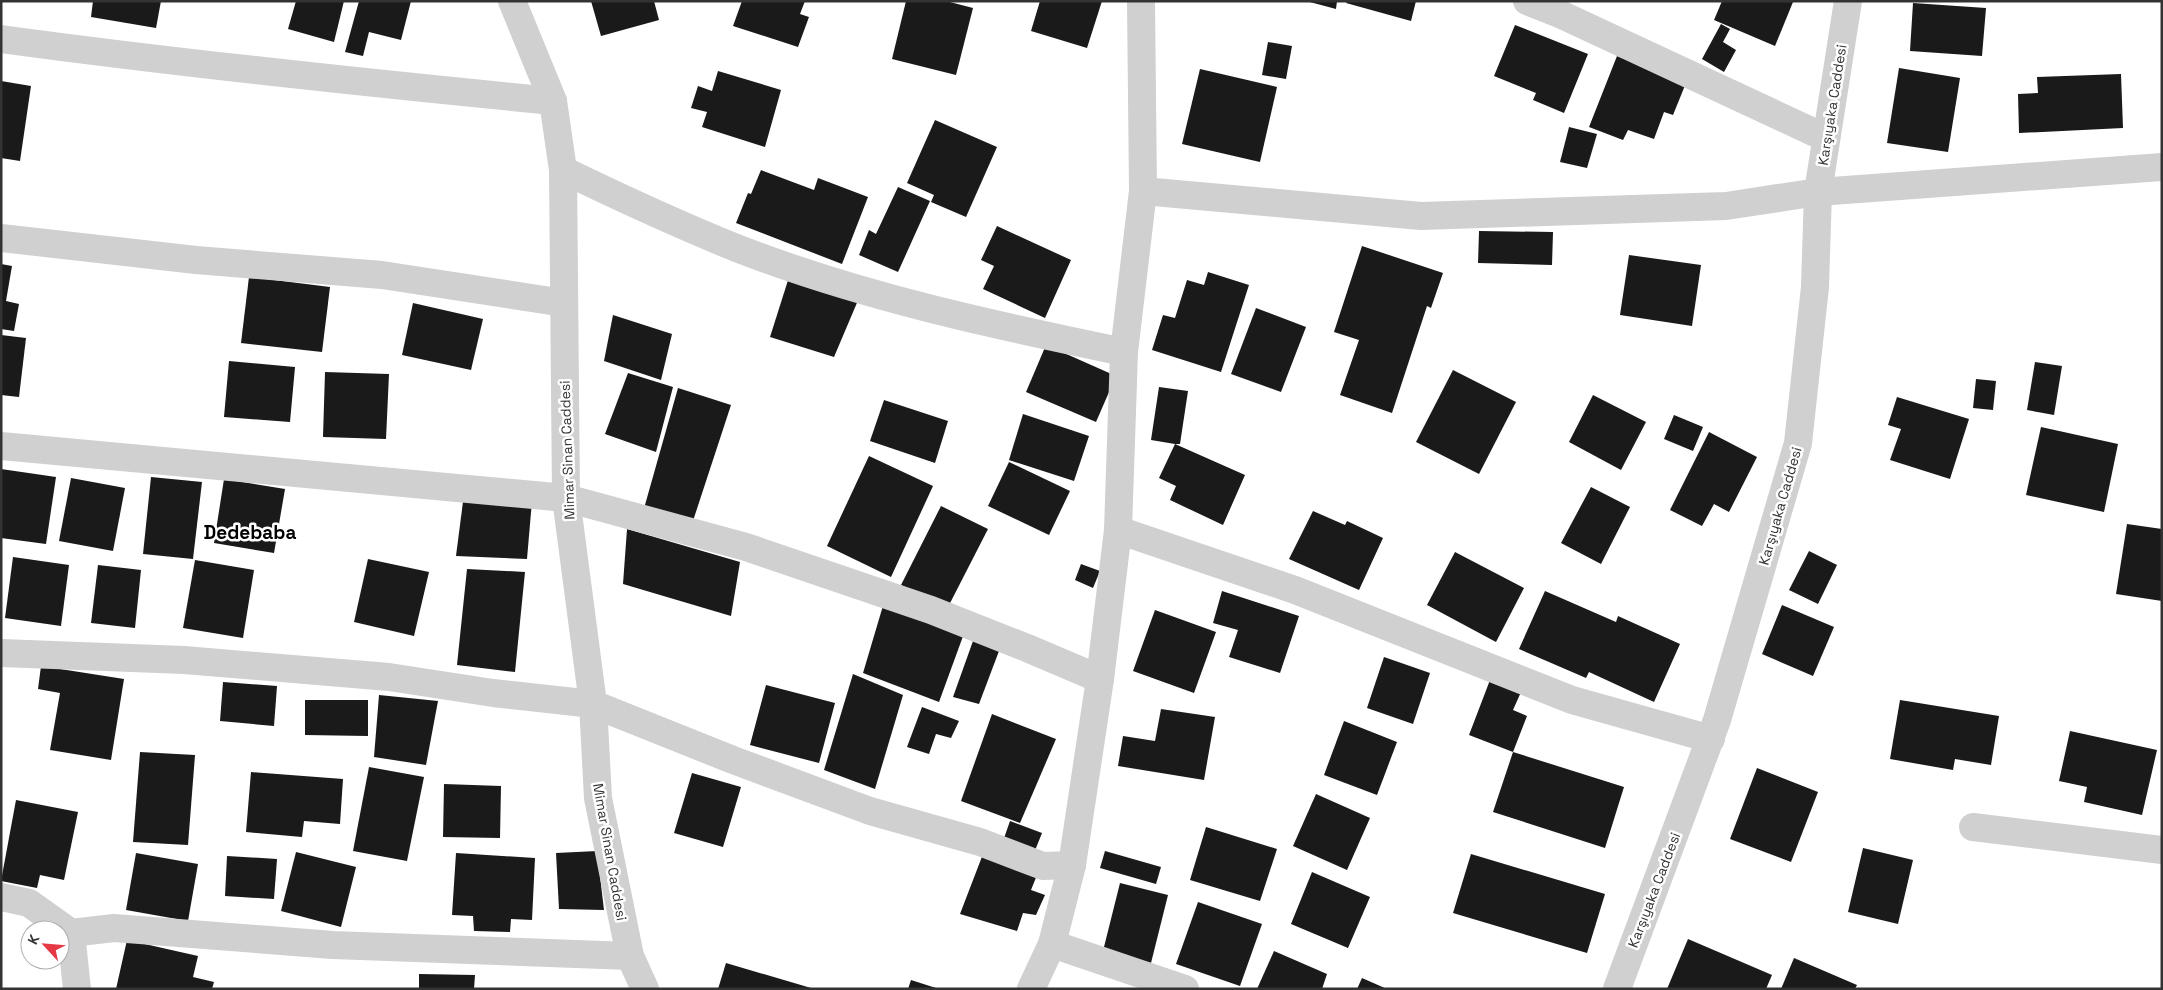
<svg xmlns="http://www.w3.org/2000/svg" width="2163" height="990" font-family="'Space Grotesk',sans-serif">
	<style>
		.building { fill: #1a1a1a }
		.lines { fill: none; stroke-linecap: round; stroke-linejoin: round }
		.minor { stroke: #d0d0d0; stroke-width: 28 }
		.labels { text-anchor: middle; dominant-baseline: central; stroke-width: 5; stroke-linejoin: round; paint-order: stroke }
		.street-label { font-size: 14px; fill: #333; stroke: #fff }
		.district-label { font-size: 19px; font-weight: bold; fill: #000; stroke: #fff }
	</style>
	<rect width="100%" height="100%" fill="#fff"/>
	<g class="building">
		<path d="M93,1H161L156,28L91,17Z"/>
		<path d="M296,1H344L334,42L288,29Z"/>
		<path d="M359,1H411L401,40L369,32L363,56L345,52Z"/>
		<path d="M591,1H654L659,20L601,36Z"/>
		<path d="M742,1H805L800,14L809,17L798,47L733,26Z"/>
		<path d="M906,1H946L973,8L956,75L892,59Z"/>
		<path d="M1040,1H1102L1087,48L1031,31Z"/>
		<path d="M1306,1H1337L1336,9Z"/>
		<path d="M1347,1H1416L1411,21L1346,3Z"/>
		<path d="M1722,1H1790L1793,2L1775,46L1714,20Z"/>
		<path d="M1913,3L1986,8L1982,56L1910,51Z"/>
		<path d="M1721,24L1730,29L1723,42L1736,50L1724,72L1702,59Z"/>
		<path d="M1515,25L1588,54L1564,113L1533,100L1536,93L1494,76Z"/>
		<path d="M1268,42L1292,46L1286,79L1262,75Z"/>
		<path d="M1617,56L1686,83L1673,115L1664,112L1654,139L1628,130L1623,140L1589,127Z"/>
		<path d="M1899,68L1960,78L1948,152L1887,143Z"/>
		<path d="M1200,69L1277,87L1260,162L1182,144Z"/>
		<path d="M718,71L781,90L765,147L702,127L707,112L691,108L698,86L712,91Z"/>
		<path d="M2121,74L2123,128L2019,133L2018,94L2038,93L2037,77Z"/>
		<path d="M1,81L31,86L20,161L1,158Z"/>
		<path d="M935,120L997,147L966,217L931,202L934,195L907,183Z"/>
		<path d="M1569,127L1597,134L1587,168L1560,162Z"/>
		<path d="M761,170L814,190L818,178L868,197L842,264L736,223L748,193L751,194Z"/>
		<path d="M898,187L930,201L898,272L859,255L869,230L876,234Z"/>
		<path d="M997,226L1071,260L1045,318L983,289L994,266L981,260Z"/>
		<path d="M1479,231L1553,232L1552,265L1478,263Z"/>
		<path d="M1362,246L1443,273L1431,308L1427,306L1392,413L1340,395L1359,340L1334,332Z"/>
		<path d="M1629,255L1701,265L1692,326L1620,315Z"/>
		<path d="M1,264L12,266L6,301L19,304L14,331L1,329Z"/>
		<path d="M1208,272L1249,285L1221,372L1152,350L1163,315L1175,318L1187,280L1204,285Z"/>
		<path d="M790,274L859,298L834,357L770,337Z"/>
		<path d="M249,277L330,287L322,352L241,343Z"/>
		<path d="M413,303L483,319L471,370L402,355Z"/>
		<path d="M1256,308L1306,327L1281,392L1231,374Z"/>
		<path d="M613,315L672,334L661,380L604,361Z"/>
		<path d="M1,335L26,338L19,397L1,395Z"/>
		<path d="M1046,345L1116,376L1096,422L1026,392Z"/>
		<path d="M229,361L295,367L290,422L224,417Z"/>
		<path d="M2035,362L2062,366L2054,415L2027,410Z"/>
		<path d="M1453,370L1516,402L1479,474L1416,442Z"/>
		<path d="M325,372L389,374L386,439L323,437Z"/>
		<path d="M628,373L673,387L656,452L605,434Z"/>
		<path d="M1976,379L1996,381L1993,410L1973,408Z"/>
		<path d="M1159,387L1188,391L1180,444H1175L1245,475L1223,525L1170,500L1176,486L1159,478L1175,444L1151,440Z"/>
		<path d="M678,388L731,405L691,527L643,512Z"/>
		<path d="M1593,395L1646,422L1621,470L1569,442Z"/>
		<path d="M1897,397L1969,419L1950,479L1890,460L1901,429L1888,425Z"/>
		<path d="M884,400L948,421L935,463L870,441Z"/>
		<path d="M1023,414L1089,436L1074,481L1009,460Z"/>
		<path d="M1674,415L1703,427L1693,451L1664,439Z"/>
		<path d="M2041,427L2118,444L2104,512L2026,495Z"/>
		<path d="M1709,432L1757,457L1729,512L1714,504L1702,526L1670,510Z"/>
		<path d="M869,456L933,486L891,577L827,546Z"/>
		<path d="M1009,462L1070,491L1049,535L988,506Z"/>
		<path d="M1,469L56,477L46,544L1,538Z"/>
		<path d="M151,477L202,482L193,559L143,554Z"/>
		<path d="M71,478L125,488L113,551L59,541Z"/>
		<path d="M224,479L285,489L274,553L214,543Z"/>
		<path d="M1591,487L1630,507L1601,564L1561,543Z"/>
		<path d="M464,494L532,501L527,559L456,556Z"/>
		<path d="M941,506L988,529L947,609L901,585Z"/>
		<path d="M1313,511L1345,525L1347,521L1383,538L1359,590L1289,559Z"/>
		<path d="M2127,524L2162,529V601L2116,594Z"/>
		<path d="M627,529L740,562L731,616L623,584Z"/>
		<path d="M1809,551L1837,565L1818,604L1789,590Z"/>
		<path d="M1455,552L1524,588L1496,642L1427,605Z"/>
		<path d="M13,557L69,565L61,626L5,618Z"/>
		<path d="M368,559L429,572L414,636L354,622Z"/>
		<path d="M195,560L254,570L243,638L183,628Z"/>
		<path d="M1081,564L1100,571L1093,588L1075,580Z"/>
		<path d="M98,565L141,570L135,628L91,623Z"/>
		<path d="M467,569L525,572L515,672L457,665Z"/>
		<path d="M1222,591L1299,616L1280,673L1229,657L1238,630L1213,623Z"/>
		<path d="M1545,591L1616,622L1618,616L1680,644L1654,702L1589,672L1586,678L1519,649Z"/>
		<path d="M885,599L966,628L939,702L863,673Z"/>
		<path d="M1782,605L1834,627L1813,676L1762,654Z"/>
		<path d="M1155,610L1216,632L1194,693L1133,671Z"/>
		<path d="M973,641L999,651L979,704L953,697Z"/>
		<path d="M1384,657L1430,673L1413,724L1367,708Z"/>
		<path d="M41,666L124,679L111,760L50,750L60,693L38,689Z"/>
		<path d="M853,674L903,695L875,789L824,770Z"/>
		<path d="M1490,680L1521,692L1513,710L1527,716L1513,752L1469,735Z"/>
		<path d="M223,682L277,686L274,726L220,721Z"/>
		<path d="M766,685L835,703L819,763L750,745Z"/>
		<path d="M379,695L438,701L426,765L374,757Z"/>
		<path d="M305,700H368V736L305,735Z"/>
		<path d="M1900,700L1999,716L1991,765L1955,759L1953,770L1890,759Z"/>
		<path d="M922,707L959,721L951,738L936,734L929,754L907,747Z"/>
		<path d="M1161,709L1215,717L1204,780L1118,766L1123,736L1155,741Z"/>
		<path d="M992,714L1056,739L1020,823L961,801Z"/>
		<path d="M1344,721L1397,742L1377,795L1324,775Z"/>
		<path d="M2070,731L2157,750L2142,815L2084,802L2087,787L2059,781Z"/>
		<path d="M140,752L195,755L188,845L133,842Z"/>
		<path d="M1513,752L1624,787L1605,848L1493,812Z"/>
		<path d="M369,767L424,777L407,861L353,851Z"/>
		<path d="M1757,768L1818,792L1791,862L1730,839Z"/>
		<path d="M251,772L343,779L340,824L304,821L302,837L246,832Z"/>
		<path d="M692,773L741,787L723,847L674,833Z"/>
		<path d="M444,784L501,786L500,838L443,837Z"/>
		<path d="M1316,794L1370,818L1347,870L1293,846Z"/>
		<path d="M16,800L78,812L64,880L40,875L37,888L1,881Z"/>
		<path d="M1010,821L1042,833L1034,853L1003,841Z"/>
		<path d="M1206,827L1277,849L1260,901L1190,880Z"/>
		<path d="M1863,848L1913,860L1898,924L1848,912Z"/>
		<path d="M597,851L604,910L559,909L556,853Z"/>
		<path d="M1105,851L1161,867L1156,884L1100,868Z"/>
		<path d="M296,852L356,867L341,927L281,911Z"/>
		<path d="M136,853L198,864L188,921L126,910Z"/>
		<path d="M456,853L535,858L532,920L511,919L510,932L474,931L473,916L452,915Z"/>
		<path d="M983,854L1039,870L1031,890L1045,895L1036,915L1023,913L1017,931L960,914Z"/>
		<path d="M1471,854L1605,894L1587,953L1453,913Z"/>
		<path d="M227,856L277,859L274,899L225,896Z"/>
		<path d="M1312,872L1370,897L1348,948L1291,924Z"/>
		<path d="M1120,883L1168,895L1151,963L1103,951Z"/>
		<path d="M1198,902L1262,924L1240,986L1176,964Z"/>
		<path d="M1688,939L1772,975L1766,989H1667Z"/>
		<path d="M127,940L198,956L193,977L214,982L212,989H116Z"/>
		<path d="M1274,951L1327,974L1322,989H1257Z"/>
		<path d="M1794,958L1857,985L1855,989H1781Z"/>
		<path d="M726,963L811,988V989H718Z"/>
		<path d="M419,974L475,975L474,989H419Z"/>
		<path d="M1362,978L1387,989H1357Z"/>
		<path d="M911,980L936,988V989H908Z"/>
	</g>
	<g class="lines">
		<g class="minor">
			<path d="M512,1L553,101L563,170L566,498L593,704L598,798L630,956L645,989"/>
			<path d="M1527,1L1562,15L1826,138"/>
			<path d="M1,39C185,64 368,83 553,101"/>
			<path d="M563,170C621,198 679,225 739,249C863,297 994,325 1124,352"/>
			<path d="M1143,191L1421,216L1726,206L1818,192L2162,167"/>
			<path d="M1,238L196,260L382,275L564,303"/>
			<path d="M1,446L566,498L746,547L931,610L1027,648L1100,679"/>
			<path d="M1118,530L1295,590L1572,700L1711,739"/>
			<path d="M1,653L184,660L389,677L493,693L593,704L733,760L870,811L980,842L1043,866L1072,865"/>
			<path d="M1973,827L2162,850"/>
			<path d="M1,897L29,903L71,933L114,928L333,945L630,956"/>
			<path d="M71,933L77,989"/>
			<path d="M1052,944L1185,989"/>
			<path d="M1031,989L1052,944L1072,865L1100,679L1118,530L1124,352L1143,191L1141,1"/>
			<path d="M1617,989L1717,720L1798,443L1815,287L1818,192L1848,1"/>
		</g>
	</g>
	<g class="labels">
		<g class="street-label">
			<text transform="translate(1832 105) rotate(-81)">Karşıyaka Caddesi</text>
			<text transform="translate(567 450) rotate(-92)">Mimar Sinan Caddesi</text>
			<text transform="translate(1780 506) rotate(-74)">Karşıyaka Caddesi</text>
			<text transform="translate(610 852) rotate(80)">Mimar Sinan Caddesi</text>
			<text transform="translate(1654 890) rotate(-69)">Karşıyaka Caddesi</text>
		</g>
		<g class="district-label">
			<text x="250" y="532">Dedebaba</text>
		</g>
	</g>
	<rect width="2163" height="990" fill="none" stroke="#333333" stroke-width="5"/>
	<g transform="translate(45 945) rotate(296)"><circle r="24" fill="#ffffff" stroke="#adadad"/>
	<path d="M0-4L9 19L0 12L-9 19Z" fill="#e63946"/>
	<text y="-8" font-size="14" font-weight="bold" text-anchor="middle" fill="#333333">K</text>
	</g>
</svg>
